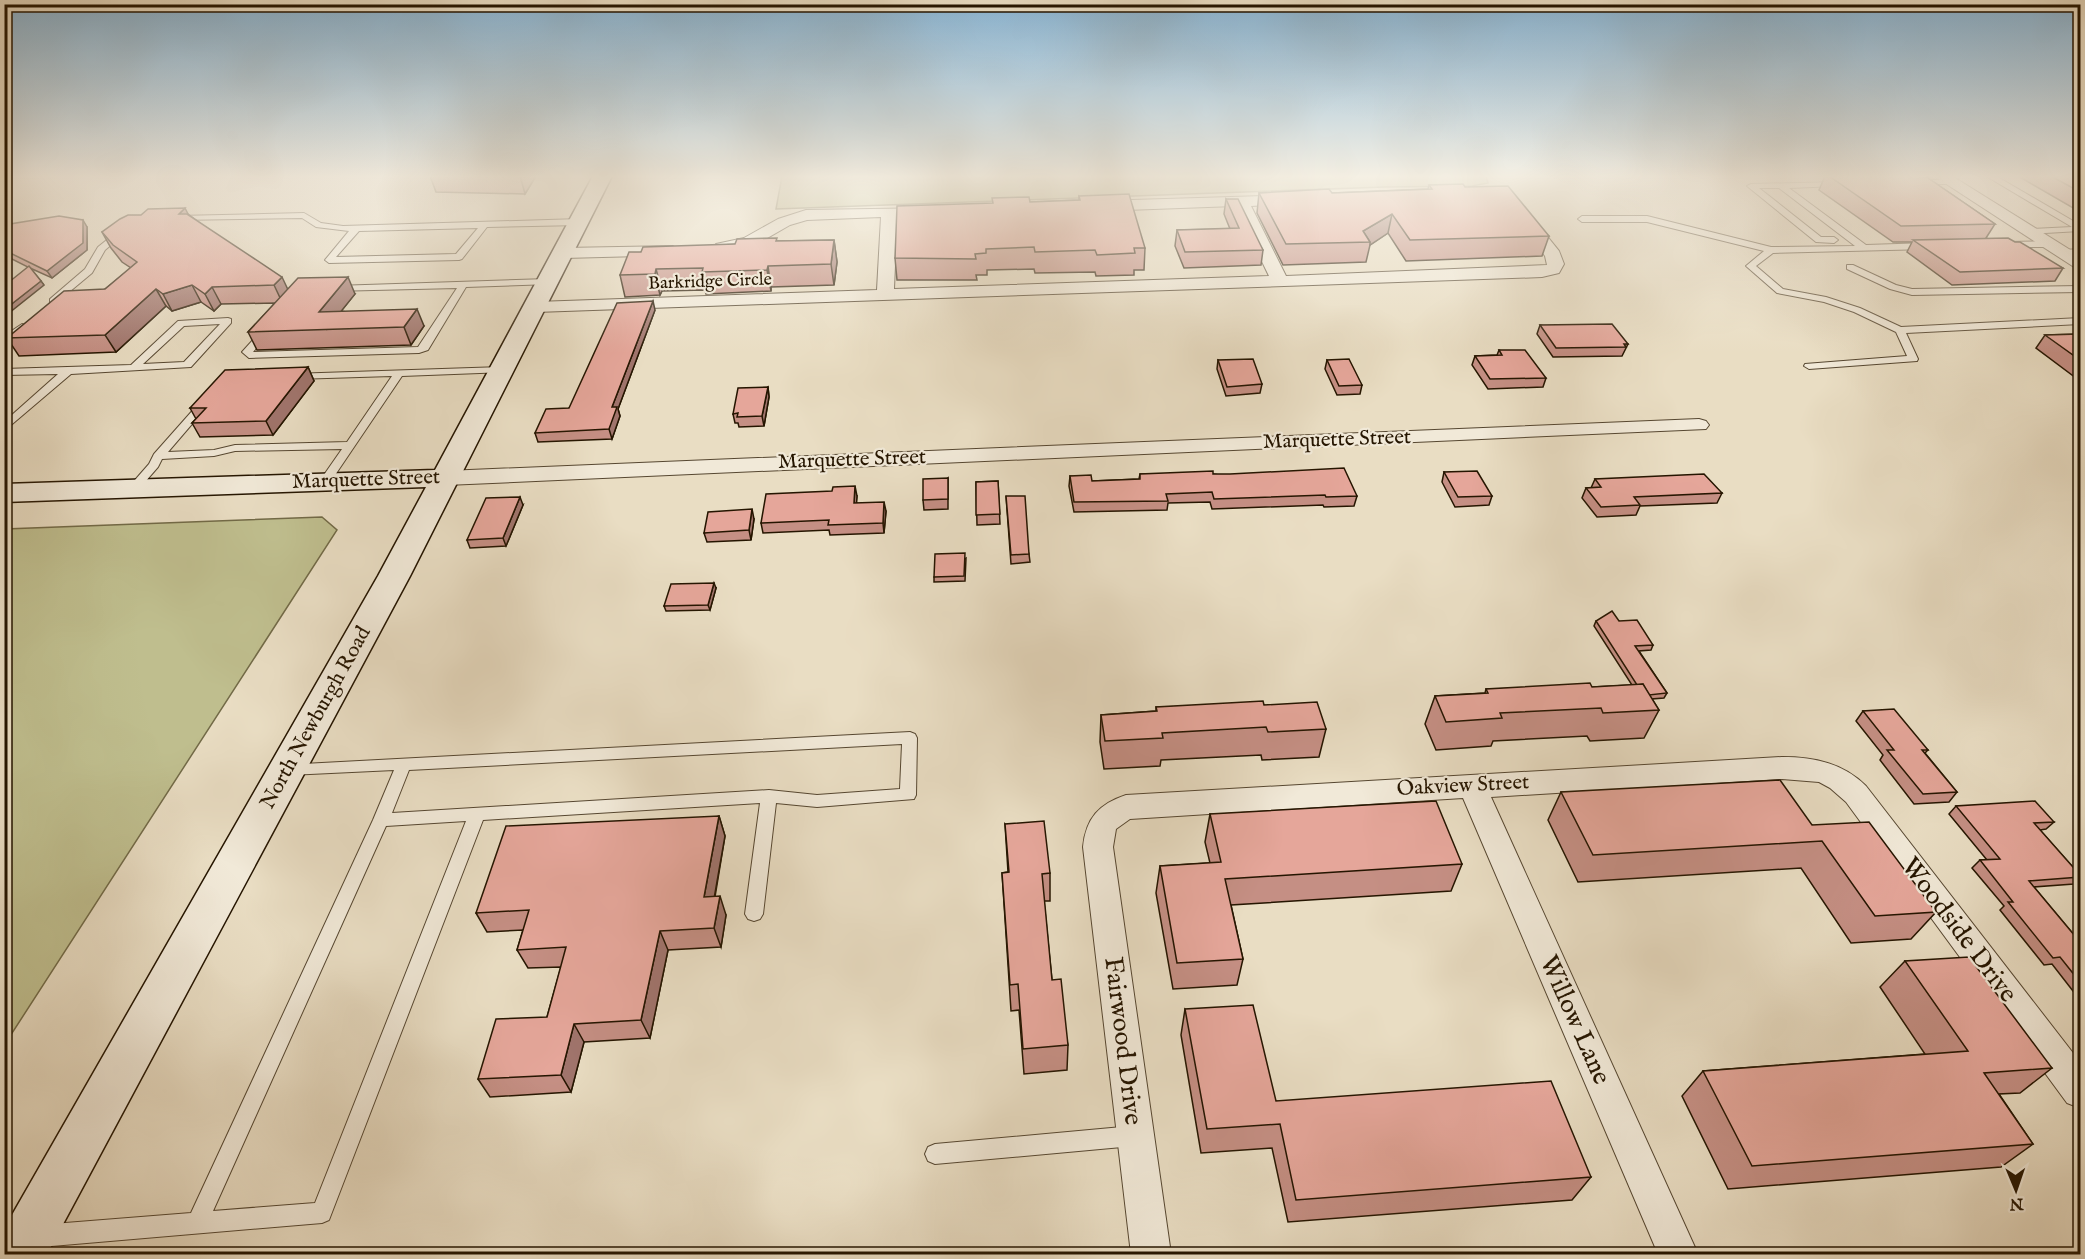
<svg xmlns="http://www.w3.org/2000/svg" width="2085" height="1259" font-family="'IM FELL English',serif">
	<style>
		.green { fill: #bfbe8e; stroke: #726a47; stroke-width: 1.5 }
		.lines { fill: none; stroke-linecap: round; stroke-linejoin: round }
		.lane-casing { stroke: #564731; stroke-width: 2 }
		.street-casing { stroke: #564731; stroke-width: 2 }
		.secondary-casing { stroke: #251500; stroke-width: 3 }
		.lane { fill: #f1e9d8; fill-rule: evenodd }
		.street { fill: #f1e9d8; fill-rule: evenodd }
		.secondary { fill: #f1e9d8; fill-rule: evenodd }
		.wall { fill: #c58f84; stroke: #251500; stroke-width: 1.5 }
		.shaded-wall { fill: #a0746c; stroke: #251500; stroke-width: 1.5 }
		.building { fill: #e5a69a; stroke: #251500; stroke-width: 1.5 }
		.labels { text-anchor: middle; dominant-baseline: central; stroke-width: 4.5; stroke-linejoin: round; paint-order: stroke }
		.far-street-label { font-size: 18px; fill: #251500; stroke: #f1e9d8 }
		.street-label { font-size: 21px; fill: #251500; stroke: #f1e9d8 }
		.near-street-label { font-size: 26px; fill: #251500; stroke: #f1e9d8 }
	</style>
	<rect width="100%" height="100%" fill="#e9ddc3"/>
	<filter id="stains"><feTurbulence type="fractalNoise" baseFrequency=".00333" numOctaves="4"/><feColorMatrix values="0 0 0 0 .2 0 0 0 0 .09 0 0 0 0 .02 0 0 0 .5 -.17"/></filter>
	<radialGradient id="worn" r=".72"><stop offset=".6" stop-color="#630" stop-opacity="0"/><stop offset="1" stop-color="#630" stop-opacity=".3"/></radialGradient>
	<g class="green">
		<path d="M782,176H1486L1488,183L1472,186L1384,187L776,209Z"/>
		<path d="M322,517L337,530L5,1044V529Z"/>
	</g>
	<g class="lines">
		<g class="lane-casing">
			<g id="lane">
				<path d="M1986,176H1996L2080,225V231L2027,234V230L2030,229L2072,227Z"/>
				<path d="M1916,180H1950L1954,182L1950,184H1913L1912,182Z"/>
				<path d="M1840,182V186H1837L1789,188L1866,245L1929,243L1933,246L1929,249L1773,253L1756,266L1783,289L1826,297L1860,308L1901,327L2080,318V324L1906,333L1918,359L1917,361L1809,369L1804,366L1805,364L1907,356L1896,332L1854,312L1824,302L1777,293L1746,266L1764,251L1647,222H1582L1578,219L1582,216H1647L1771,247L1855,246L1779,188H1759L1821,237H1834L1838,240L1834,243L1816,242L1747,186L1751,184Z"/>
				<path d="M304,213L321,223L343,226L580,219L584,222L580,225L487,227L462,259L459,260L329,263L325,260L349,231L316,227L302,218L177,220L173,218L177,216ZM478,228L456,254L336,257L359,231Z"/>
				<path d="M118,231L125,233L105,250L92,273L56,303H50V299L85,269L98,247Z"/>
				<path d="M2008,242L2050,241L2054,244L2050,247H2005V243Z"/>
				<path d="M2080,249V255L2064,256L2060,253L2064,250Z"/>
				<path d="M1847,265H1853L1896,285L1912,289L2080,286V292L1912,295L1890,289L1847,269Z"/>
				<path d="M548,279L553,282L551,284L466,287L428,350L419,353L249,358L242,352L262,330L265,329L270,332L253,352L418,347L457,288L332,291L330,289L335,286Z"/>
				<path d="M228,318L231,319V323L191,367L71,374L4,431V422L58,374L4,375V369L131,365L178,321ZM220,324L184,362L143,364L184,326Z"/>
				<path d="M22,324L25,325V329L4,344V336Z"/>
				<path d="M502,367L506,368V372L402,376L329,484L325,485L319,482L342,449L235,451L214,456L162,459L158,467L138,490H130L128,488L149,464L154,454L201,401L205,400L210,403L168,452L214,450L235,445L347,442L392,376L295,379L290,376L291,374Z"/>
				<path d="M910,732L915,734L917,738L916,795L914,799L817,807L776,803L763,914L760,919L754,921L748,919L745,914L760,803L483,820L329,1220L322,1223L40,1247L33,1243L29,1236L33,1229L40,1225L191,1213L373,820L394,770L289,775L284,773L281,769L284,765ZM902,744L900,789L817,795L769,790L392,813L409,770ZM466,821L315,1203L213,1211L386,826Z"/>
				<path d="M1133,1126L1140,1129L1143,1136L1140,1143L1133,1146L935,1164L928,1161L925,1154L928,1147L935,1144Z"/>
			</g>
		</g>
		<g class="street-casing">
			<g id="street">
				<path d="M1934,176H1952L2080,256V268L2074,267Z"/>
				<path d="M1293,195L1298,197L1301,200L1298,203L1251,206L1286,276L1547,265L1545,256L1516,218L1524,213L1530,215L1559,251L1564,264L1559,273L1542,277L536,312L530,311L527,307L530,303L536,302L877,290L881,217L807,220L790,225L755,245L722,252L714,247L716,244L744,238L778,219L806,210L936,208L938,211L930,216L897,217L894,289L1269,276L1235,206L1099,211L1091,206L1099,201Z"/>
				<path d="M673,246L681,251L679,255L564,258L556,253L564,248Z"/>
				<path d="M1699,419L1706,421L1709,425L1706,429L446,485L438,483L435,478L438,473L446,471Z"/>
				<path d="M1782,757C1814,757 1843,763 1866,786L2080,1062V1108L2067,1103L1846,802L1830,788L1819,782L1782,779L1491,797L1698,1254H1658L1463,798L1130,819L1116,829L1113,847L1171,1254H1131L1083,847C1086,818 1099,804 1126,795Z"/>
			</g>
		</g>
		<g class="secondary-casing">
			<path id="secondary" d="M593,176H612L410,576L47,1254H4V1229L378,576L426,487L4,502V484L435,470Z"/>
		</g>
		<use href="#lane" class="lane"/>
		<use href="#street" class="street"/>
		<use href="#secondary" class="secondary"/>
	</g>
	<g class="wall">
		<path d="M430,176H536L525,194L436,192Z"/>
		<path d="M1825,176H1925L1995,224L1986,238L2063,268L2055,281L1952,285L1907,252L1912,242H1893L1819,190Z"/>
		<path d="M2018,176H2080V212Z"/>
		<path d="M1429,185L1465,187L1549,236L1542,256L1406,261L1388,233L1370,245L1366,262L1283,265L1257,213L1259,193H1332L1428,189Z"/>
		<path d="M1079,196L1145,248L1144,270H1134V275L1096,276L1095,272L1035,273L1034,269L987,270V275H976L977,280H897L895,258L1030,202L1079,200Z"/>
		<path d="M1226,199L1263,250L1261,265L1184,268L1175,246L1177,230L1230,229L1224,214Z"/>
		<path d="M188,214L288,289L355,294L341,311L424,326L411,345L257,350L248,332L275,303L221,304L214,311L201,302L172,311L166,306L116,352L19,356L7,338L105,289L131,268L122,262L111,248L102,232Z"/>
		<path d="M4,225L87,227V250L52,278L30,268L44,285L28,267L4,255Z"/>
		<path d="M834,240L837,262L834,285L771,287V291L706,294L705,290L662,291L660,295L625,297L620,275L641,252L735,244L777,241Z"/>
		<path d="M655,310L618,409L620,416L612,439L538,442L535,433L569,408Z"/>
		<path d="M1540,325L1628,344L1622,356L1553,357L1537,334Z"/>
		<path d="M2080,334V381L2036,348L2045,335Z"/>
		<path d="M1499,350L1546,378L1543,387L1488,389L1472,365L1475,356L1497,355Z"/>
		<path d="M1218,360L1262,384L1260,393L1226,396L1217,369Z"/>
		<path d="M1327,360L1362,385L1360,394L1337,395L1325,369Z"/>
		<path d="M308,367L314,381L273,435L200,437L192,423L196,419L190,408Z"/>
		<path d="M768,387L769,397L764,426L739,427L738,423H735L733,414Z"/>
		<path d="M1444,472L1492,496L1489,505L1455,507L1442,482Z"/>
		<path d="M1140,474H1213L1357,496L1354,506L1324,507L1323,505L1212,509L1210,502L1168,503L1167,510L1074,512L1069,486L1070,476L1092,481L1139,479Z"/>
		<path d="M948,478V509L924,510L923,500Z"/>
		<path d="M1595,479L1722,493L1717,503L1640,506L1636,515L1597,517L1582,498L1586,488H1591Z"/>
		<path d="M998,481L1000,524L977,525L976,482Z"/>
		<path d="M857,496L856,503L886,511L884,533L830,535L829,530L763,533L761,523Z"/>
		<path d="M1006,496L1029,554L1030,562L1011,564Z"/>
		<path d="M523,505L506,546L470,548L467,540Z"/>
		<path d="M754,519L751,540L707,542L704,533Z"/>
		<path d="M966,558L965,581L934,582V577Z"/>
		<path d="M716,588L710,610L666,611L664,606Z"/>
		<path d="M1596,621H1619L1653,645L1651,650L1639,651L1667,693L1664,698L1652,699L1659,710L1644,738L1590,741L1587,736L1493,741L1491,746L1436,750L1425,724L1435,696L1485,693L1486,689L1592,687L1632,685L1594,626Z"/>
		<path d="M1264,705L1326,729L1319,757L1262,760L1261,755L1161,760L1160,766L1104,769L1100,742L1101,715L1156,711V707Z"/>
		<path d="M1863,711L1928,750L1925,753L1957,792L1949,802L1914,804L1880,760L1883,755L1856,721Z"/>
		<path d="M1561,792L1812,825L1936,912L1911,939L1851,943L1801,868L1578,882L1548,820Z"/>
		<path d="M1956,806L2054,822L2046,829L2040,830L2080,875V878L2074,884L2034,887L2080,942V1000L2052,964L2044,965L2000,910L2004,906L1972,868L1980,860H1987L1949,814Z"/>
		<path d="M1210,814L1462,864L1451,891L1231,905L1243,959L1237,985L1173,989L1156,893L1160,866L1210,863L1205,842Z"/>
		<path d="M719,816L725,836L715,897L726,915L721,947L668,950L650,1038L584,1042L571,1092L490,1097L478,1079L547,1017L561,967L528,968L517,950L523,930L487,932L476,913Z"/>
		<path d="M1005,824L1050,873V901H1044L1052,980L1068,1045L1067,1070L1024,1074L1019,1010L1011,1011L1002,873L1008,872Z"/>
		<path d="M1905,961L2052,1068L2020,1093L1999,1094L2033,1144L2001,1167L1728,1189L1682,1096L1703,1071L1925,1054L1880,987Z"/>
		<path d="M1185,1009L1276,1101L1591,1177L1572,1200L1288,1222L1272,1148L1201,1153L1181,1035Z"/>
	</g>
	<g class="shaded-wall">
		<path d="M520,176H536L525,194Z"/>
		<path d="M185,208L193,224L179,214Z"/>
		<path d="M1392,214L1388,233L1370,245V242L1363,231Z"/>
		<path d="M83,220L87,227V250L52,278L47,271Z"/>
		<path d="M834,240L837,262L834,285L831,264Z"/>
		<path d="M768,266L771,287V291L767,270Z"/>
		<path d="M656,269L662,291L660,295L655,274Z"/>
		<path d="M282,277L290,294L282,302L274,285Z"/>
		<path d="M348,277L355,294L327,329L319,312Z"/>
		<path d="M41,281L44,285L4,317V310Z"/>
		<path d="M192,285L201,302L172,311L163,294Z"/>
		<path d="M212,287L221,304L214,311L205,294Z"/>
		<path d="M156,289L166,306L116,352L105,335Z"/>
		<path d="M653,301L655,310L618,409L620,416L612,439L609,429L612,407Z"/>
		<path d="M417,309L424,326L411,345L404,327Z"/>
		<path d="M308,367L314,381L273,435L266,421Z"/>
		<path d="M768,387L769,397L764,426L762,416Z"/>
		<path d="M855,486L857,496L856,513L854,503Z"/>
		<path d="M520,497L523,505L506,546L503,538Z"/>
		<path d="M884,502L886,511L884,533L883,523Z"/>
		<path d="M752,509L754,519L751,540L749,530Z"/>
		<path d="M714,583L716,588L710,610L708,605Z"/>
		<path d="M719,816L725,836L711,916L704,897Z"/>
		<path d="M720,896L726,915L721,947L714,928Z"/>
		<path d="M660,931L668,950L650,1038L641,1020Z"/>
		<path d="M574,1024L584,1042L571,1092L561,1075Z"/>
	</g>
	<g class="building">
		<path d="M1829,176H1925L1995,224L1901,226Z"/>
		<path d="M2051,176H2080V192Z"/>
		<path d="M1463,184L1465,187L1508,186L1549,236L1410,240L1392,214L1363,231L1370,242L1286,244L1259,193L1329,189L1332,193L1432,189L1429,185Z"/>
		<path d="M1129,194L1145,248H1134L1135,253L1097,255L1095,250L1035,252L1034,247L986,249V253L975,254L976,259L895,258L897,206L993,203L992,198L1029,197L1030,202L1080,200L1079,196Z"/>
		<path d="M1226,199H1238L1263,250L1185,252L1177,230L1239,228Z"/>
		<path d="M185,208L179,214H187L282,277L274,285L212,287L205,294L192,285L163,294L156,289L105,335L7,338L64,291L105,289L137,262L113,245L102,232L120,219L128,215H141L148,209Z"/>
		<path d="M59,216L83,220V243L47,271L4,250V225Z"/>
		<path d="M777,238L776,241L834,240L831,264L768,266L767,270L702,272L703,268L656,269L655,274L620,275L629,252H641L643,247L735,244L737,239Z"/>
		<path d="M2008,238L2015,242H2020L2063,268L1960,272L1913,240Z"/>
		<path d="M29,266L41,281L4,310V286Z"/>
		<path d="M348,277L319,312L417,309L404,327L248,332L298,278Z"/>
		<path d="M653,301L612,407H617L609,429L535,433L546,409L569,408L617,303Z"/>
		<path d="M1612,324L1628,344H1624L1626,347L1556,348L1540,325Z"/>
		<path d="M2080,334V360L2045,335Z"/>
		<path d="M1499,350H1525L1546,378L1490,379L1475,356L1502,355Z"/>
		<path d="M1253,359L1262,384L1227,387L1218,360Z"/>
		<path d="M1349,359L1362,385L1339,386L1327,360Z"/>
		<path d="M308,367L266,421L192,423L206,408H190L225,370Z"/>
		<path d="M768,387L762,416L737,417L738,413L733,414L738,388Z"/>
		<path d="M1344,468L1357,496L1326,497L1325,495L1214,499L1212,492L1166,494L1168,501L1074,502L1070,476L1091,475L1092,481L1140,479V474L1213,471V474H1230Z"/>
		<path d="M1477,471L1492,496L1458,497L1444,472Z"/>
		<path d="M1704,474L1722,493L1634,497L1640,505L1601,507L1586,488L1601,487L1595,479Z"/>
		<path d="M948,478V499L923,500V479Z"/>
		<path d="M998,481L1000,514L976,515V482Z"/>
		<path d="M855,486L854,503L884,502L883,523L828,525L829,520L761,523L766,494L832,491L833,487Z"/>
		<path d="M1006,496H1025L1029,554L1011,555Z"/>
		<path d="M520,497L503,538L467,540L486,498Z"/>
		<path d="M752,509L749,530L704,533L708,512Z"/>
		<path d="M965,553L964,576L934,577L935,554Z"/>
		<path d="M714,583L708,605L664,606L671,584Z"/>
		<path d="M1612,611L1619,621L1637,620L1653,645L1635,646L1667,693L1649,695L1643,684L1637,685L1596,621Z"/>
		<path d="M1590,683L1592,687L1643,684L1659,710L1603,713L1601,708L1500,713L1502,718L1446,722L1435,696L1488,693L1486,689Z"/>
		<path d="M1263,701L1264,705L1317,702L1326,729L1268,732L1266,727L1162,733L1163,738L1105,741L1101,715L1157,711L1156,707Z"/>
		<path d="M1894,709L1928,750H1922L1957,792L1923,794L1887,750H1894L1863,711Z"/>
		<path d="M1780,780L1812,825L1869,822L1936,912L1875,916L1822,841L1593,855L1561,792Z"/>
		<path d="M1436,801L1462,864L1225,879L1243,959L1177,963L1160,866L1221,862L1210,814Z"/>
		<path d="M2035,801L2054,822L2034,823L2080,875V877L2029,881L2080,942V982L2060,957L2053,958L2008,902H2013L1980,860L2000,859L1956,806Z"/>
		<path d="M719,816L704,897L720,896L714,928L660,931L641,1020L574,1024L561,1075L478,1079L496,1019L547,1017L566,947L517,950L529,910L476,913L506,826Z"/>
		<path d="M1044,821L1050,873L1042,874L1052,980L1061,979L1068,1045L1023,1049L1018,984L1010,985L1002,873L1009,872L1005,824Z"/>
		<path d="M1969,957L2052,1068L1984,1073L2033,1144L1752,1166L1703,1071L1968,1051L1905,961Z"/>
		<path d="M1253,1005L1276,1101L1551,1081L1591,1177L1296,1200L1280,1124L1207,1129L1185,1009Z"/>
	</g>
	<linearGradient id="sky" x2="0" y2="1"><stop stop-color="#89b6d6"/><stop offset="0.5" stop-color="#f5f0e4"/><stop offset="1" stop-color="#f5f0e4" stop-opacity="0"/></linearGradient>
	<rect width="2085" height="353" fill="url(#sky)"/>
	<g class="labels">
		<g class="far-street-label">
			<text transform="translate(710 282) rotate(-2)">Barkridge Circle</text>
		</g>
		<g class="street-label">
			<text transform="translate(1337 440) rotate(-2)">Marquette Street</text>
			<text transform="translate(852 460) rotate(-2)">Marquette Street</text>
			<text transform="translate(366 480) rotate(-2)">Marquette Street</text>
			<text transform="translate(316 718) rotate(-61)">North Newburgh Road</text>
			<text transform="translate(1463 786) rotate(-3)">Oakview Street</text>
		</g>
		<g class="near-street-label">
			<text transform="translate(1959 930) rotate(53)">Woodside Drive</text>
			<text transform="translate(1575 1020) rotate(66)">Willow Lane</text>
			<text transform="translate(1123 1041) rotate(83)">Fairwood Drive</text>
		</g>
	</g>
	<rect width="2085" height="1259" fill="none" stroke="#e9ddc3" stroke-width="24"/>
	<rect x="6" y="6" width="2073" height="1247" fill="none" stroke="#251500" stroke-width="3"/>
	<rect x="12" y="12" width="2061" height="1235" fill="none" stroke="#251500" stroke-width="1.5"/>
	<g transform="translate(2016 1190) rotate(178)" stroke="#f1e9d8" stroke-width="4.5" paint-order="stroke">
	<path d="M0-4.5L10 22L0 15L-10 22Z" fill="#251500"/>
	<text y="-9" font-size="16" font-weight="bold" text-anchor="middle" fill="#251500">N</text>
	</g>
	<rect width="100%" height="100%" filter="url(#stains)"/>
	<rect width="100%" height="100%" fill="url(#worn)"/>
</svg>
